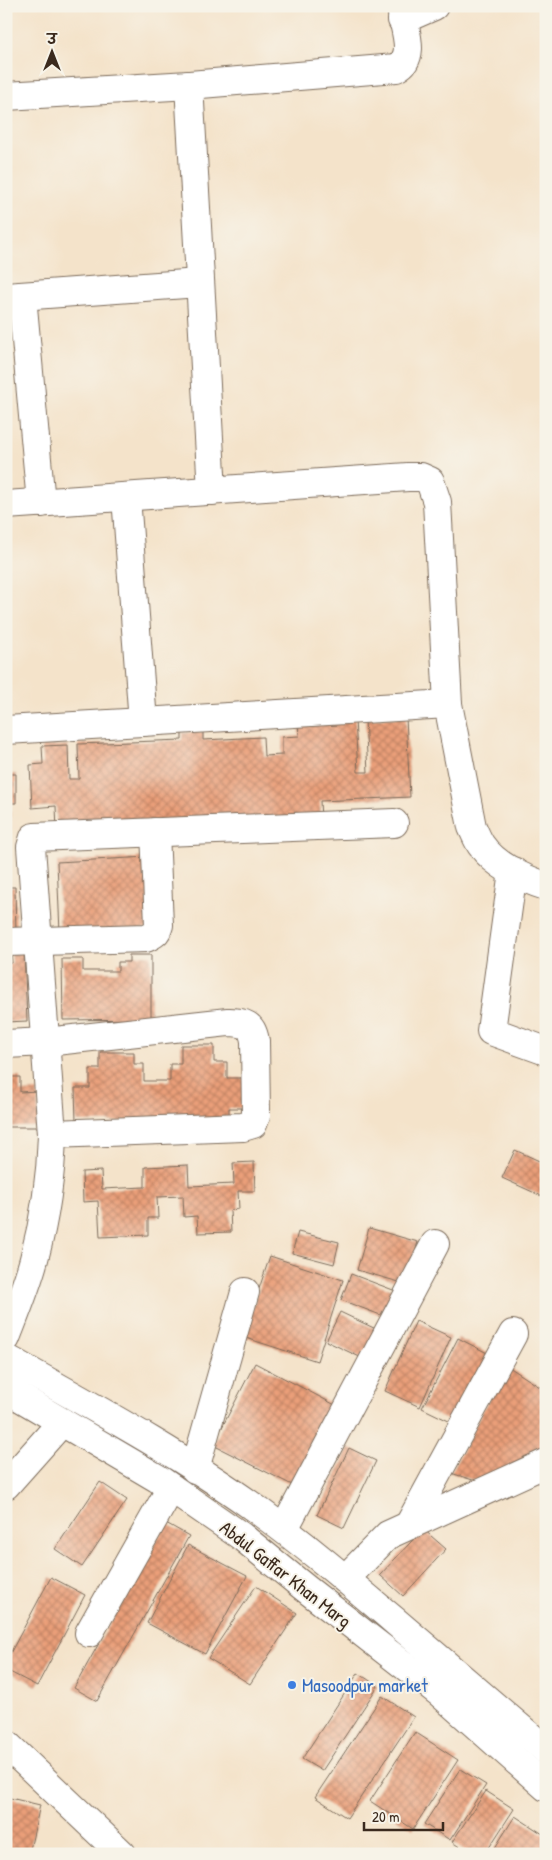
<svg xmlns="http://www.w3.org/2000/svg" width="552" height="1860" font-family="'Patrick Hand','Playpen Sans Deva',sans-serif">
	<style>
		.building { fill: url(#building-cross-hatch) }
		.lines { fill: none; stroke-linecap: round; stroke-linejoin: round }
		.minor-casing { stroke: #7c6b5a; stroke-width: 30 }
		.major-casing { stroke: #7c6b5a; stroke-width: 30 }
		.minor { stroke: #fff; stroke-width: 28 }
		.major { stroke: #fff; stroke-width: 28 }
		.shop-dot { fill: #3f7fe0; stroke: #f7f3e8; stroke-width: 2 }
		.labels { text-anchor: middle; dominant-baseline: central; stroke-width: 4; stroke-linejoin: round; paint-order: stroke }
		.street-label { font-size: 19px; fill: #3b2a1e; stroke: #f7f3e8 }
		.shop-label { font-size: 19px; fill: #366cbe; stroke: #f7f3e8; text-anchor: start }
	</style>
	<defs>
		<pattern id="building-cross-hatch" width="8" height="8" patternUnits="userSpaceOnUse" patternTransform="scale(1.25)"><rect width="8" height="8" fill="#ea9f79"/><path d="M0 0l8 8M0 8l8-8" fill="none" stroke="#bf8263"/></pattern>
	</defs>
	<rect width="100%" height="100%" fill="#f7f3e8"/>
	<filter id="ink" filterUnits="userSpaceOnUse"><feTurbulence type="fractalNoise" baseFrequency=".02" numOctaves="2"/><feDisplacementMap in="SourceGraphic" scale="10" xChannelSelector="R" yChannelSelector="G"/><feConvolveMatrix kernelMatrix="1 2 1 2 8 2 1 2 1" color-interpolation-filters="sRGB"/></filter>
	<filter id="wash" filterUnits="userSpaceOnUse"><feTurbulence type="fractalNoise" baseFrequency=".0096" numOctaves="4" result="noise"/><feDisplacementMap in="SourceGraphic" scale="20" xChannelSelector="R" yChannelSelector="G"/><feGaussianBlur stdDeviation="1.12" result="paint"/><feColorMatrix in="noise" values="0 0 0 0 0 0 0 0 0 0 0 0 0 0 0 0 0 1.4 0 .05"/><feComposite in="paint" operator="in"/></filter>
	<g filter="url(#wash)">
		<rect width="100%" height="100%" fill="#f4e3ca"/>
		<g id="blocks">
			<g class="building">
				<path d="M406,717L410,797L320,801L321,819L57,832L56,806L32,808L30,765L43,764L42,746L68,745L69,779H79L78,744L182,740V733L203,732V740L263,737L264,756L282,755V737L299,736L298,722L355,719L358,772H368L365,719Z"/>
				<path d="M6,774H16V803H10L11,831H6Z"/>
				<path d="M148,857L152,928L60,933L57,862Z"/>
				<path d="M6,887H15L16,934L6,935Z"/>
				<path d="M24,952L27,1021L6,1022V964L12,963L11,953Z"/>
				<path d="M129,955H151V1019L63,1020L62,959H83V971H118V962H129Z"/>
				<path d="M181,1045H214V1062H227V1078H247V1108H229V1121L76,1122L75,1088H90V1069H100V1052H134V1064H144V1081H170V1064H181Z"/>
				<path d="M6,1077H20V1092L38,1091V1127H6Z"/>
				<path d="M515,1150L546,1164V1198L502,1178Z"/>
				<path d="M254,1162L255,1191H238L239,1209L230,1210L231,1232L198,1233L197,1216L184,1217L183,1196L157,1197L158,1218H148V1235L100,1237L98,1201L83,1202L82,1172L101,1171L102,1189L145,1187V1167L188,1165L189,1186L234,1184L233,1163Z"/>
				<path d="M369,1228L418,1242L406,1284L357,1270Z"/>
				<path d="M298,1232L339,1242L334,1264L292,1253Z"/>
				<path d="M270,1256L343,1280L317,1361L243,1337Z"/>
				<path d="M351,1274L401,1293L391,1319L341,1300Z"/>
				<path d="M340,1312L378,1330L364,1359L326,1341Z"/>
				<path d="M416,1321L451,1337L420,1407L385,1391Z"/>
				<path d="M458,1338L493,1356L457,1425L422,1408Z"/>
				<path d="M255,1363L339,1407L296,1487L213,1445Z"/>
				<path d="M506,1365L546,1391V1456L482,1483L451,1473Z"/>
				<path d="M349,1448L376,1461L344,1528L317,1515Z"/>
				<path d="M100,1482L127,1500L82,1567L55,1549Z"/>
				<path d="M166,1523L189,1536L97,1701L74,1688Z"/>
				<path d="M423,1529L446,1549L403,1596L380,1575Z"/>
				<path d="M188,1545L247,1576L205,1654L147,1623Z"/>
				<path d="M51,1577L85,1595L37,1686L6,1670V1661Z"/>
				<path d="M256,1586L297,1613L250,1684L208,1658Z"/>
				<path d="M358,1673L378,1686L322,1771L302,1759Z"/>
				<path d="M382,1696L414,1717L347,1818L315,1797Z"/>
				<path d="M415,1732L458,1760L413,1829L370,1801Z"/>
				<path d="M460,1769L486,1785L450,1840L424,1824Z"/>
				<path d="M486,1791L514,1809L485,1854H470L452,1842Z"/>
				<path d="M6,1797L40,1805L29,1854H6Z"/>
				<path d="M515,1816L546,1836V1840L537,1854H491Z"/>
			</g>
		</g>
	</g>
	<g filter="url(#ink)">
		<use href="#blocks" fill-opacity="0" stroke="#7c6b5a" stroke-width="1"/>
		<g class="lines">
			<g class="minor-casing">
				<g id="minor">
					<path d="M402,20L434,6"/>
					<path d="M189,85L212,491"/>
					<path d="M6,96L189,85L396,68C419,57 402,25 401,6"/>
					<path d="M22,296L41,503"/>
					<path d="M6,297L199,283"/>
					<path d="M126,497L143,722"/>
					<path d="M6,505L408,477H421L430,481L437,502L448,704L472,827C475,833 477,839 481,845C495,865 523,879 546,886"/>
					<path d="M6,730L448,704"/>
					<path d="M513,871L491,1031L546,1051"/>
					<path d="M6,942L146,938C153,935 157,933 159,925L155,832"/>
					<path d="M6,1044L46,1042L228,1022C245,1023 252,1023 255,1041L256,1116L253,1124L243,1127L52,1134"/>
					<path d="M6,1338C16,1312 27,1286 34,1259C45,1218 51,1176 52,1134L31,847L34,837L394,823"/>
					<path d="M195,1469L245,1292"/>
					<path d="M6,1485L62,1422"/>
					<path d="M409,1525L513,1334"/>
					<path d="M284,1529L435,1244"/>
					<path d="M345,1579L388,1535L546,1463"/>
					<path d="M89,1633L171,1488"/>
					<path d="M6,1744L122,1854"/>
				</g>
			</g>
			<g class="major-casing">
				<g id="major">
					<path d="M6,1358C89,1405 175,1451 252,1506C302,1542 349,1582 396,1622C446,1665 496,1707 546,1750"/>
					<path d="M6,1389L157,1478L241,1536L305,1588L441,1694L546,1787"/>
				</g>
			</g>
			<use href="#minor" class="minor"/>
			<use href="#major" class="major"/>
		</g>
	</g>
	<circle class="shop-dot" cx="292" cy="1685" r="5"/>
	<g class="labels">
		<g class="street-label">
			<text transform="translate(286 1574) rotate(38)">Abdul Gaffar Khan Marg</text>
		</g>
		<g class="shop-label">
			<text x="302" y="1685">Masoodpur market</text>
		</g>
	</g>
	<rect width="552" height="1860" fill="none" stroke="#f7f3e8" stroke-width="25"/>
	<g transform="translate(52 52)" stroke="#f7f3e8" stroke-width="4" paint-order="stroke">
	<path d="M0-4L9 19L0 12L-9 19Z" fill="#3b2a1e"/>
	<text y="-8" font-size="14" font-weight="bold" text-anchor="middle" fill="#3b2a1e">उ</text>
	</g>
	<path d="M364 1822v8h79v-8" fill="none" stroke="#3b2a1e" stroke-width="2.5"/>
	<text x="372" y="1822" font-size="15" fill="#3b2a1e" stroke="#f7f3e8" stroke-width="4" paint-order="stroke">20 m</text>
</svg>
